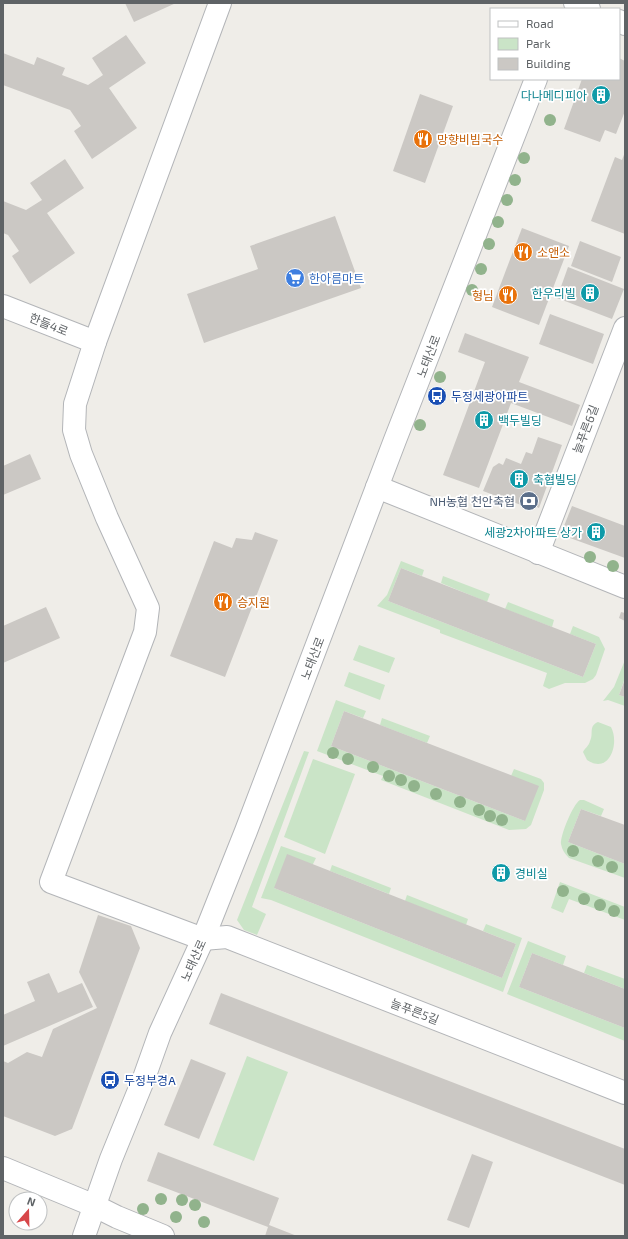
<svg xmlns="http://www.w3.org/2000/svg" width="628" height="1239" font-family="'Exo 2','Noto Sans KR',sans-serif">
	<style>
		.green { fill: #cae4c7 }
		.building { fill: #cbc8c4 }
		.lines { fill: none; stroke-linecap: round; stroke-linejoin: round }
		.minor-casing { stroke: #b3b5b8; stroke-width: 24 }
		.tertiary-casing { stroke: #b3b5b8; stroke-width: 24 }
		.minor { stroke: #fff; stroke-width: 22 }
		.tertiary { stroke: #fff; stroke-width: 22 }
		.tree { fill: #91b38c }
		.labels { text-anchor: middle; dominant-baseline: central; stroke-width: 3.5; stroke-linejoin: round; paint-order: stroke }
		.culture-label { font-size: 12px; fill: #0d838f; stroke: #fff; text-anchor: end }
		.food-label { font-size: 12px; fill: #c56008; stroke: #fff; text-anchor: start }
		.shop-label { font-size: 12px; fill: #366cbe; stroke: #fff; text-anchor: start }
		.street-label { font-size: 12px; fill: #5f6366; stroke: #fff }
		.transit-label { font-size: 12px; fill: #164399; stroke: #fff; text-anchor: start }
		.service-label { font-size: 12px; fill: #4e5e75; stroke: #fff; text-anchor: end }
	</style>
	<rect width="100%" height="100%" fill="#efede8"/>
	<g class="green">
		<path d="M401,561L424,570L422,576L401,568L388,601L583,677L596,644L570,634L573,626L599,637L605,649L596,675L593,679L585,683H565L549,689L543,686L547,673L440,633V630L377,606L387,595Z"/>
		<path d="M443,576L490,594L487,602L441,583Z"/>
		<path d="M508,602L554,620L552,627L505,609Z"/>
		<path d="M359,645L395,658L389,673L353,660Z"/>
		<path d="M625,660V678L619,695L625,697V706L608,700L603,701L614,687Z"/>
		<path d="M349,672L385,685L380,700L344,686Z"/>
		<path d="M336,700L366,711L363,718L344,711L331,746L525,821L511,776L514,769L541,779L544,783V790L531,825L526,829L509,830L381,780L383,776L317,751Z"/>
		<path d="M382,718L430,736L427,743L380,725Z"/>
		<path d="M598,722L611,727C620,744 609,775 587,760L583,752C585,748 589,746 590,741C594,734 588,726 598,722Z"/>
		<path d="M304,751L309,752L252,907L266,914L257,935L244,930L237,920Z"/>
		<path d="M313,759L355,774L325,854L284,837Z"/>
		<path d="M580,800H584L604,809L601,816L581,809L568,842L625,864V878L569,858C565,854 562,850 561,844C560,836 573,804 580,800Z"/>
		<path d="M281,846L316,858L313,864L274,888L502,978L516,944L483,931L486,924L522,938L503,992L271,900L261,898Z"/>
		<path d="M332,865L391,888L389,894L330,871Z"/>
		<path d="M560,882L625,907V920L569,899L563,913L551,908Z"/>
		<path d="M407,895L468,919L466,925L405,901Z"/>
		<path d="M528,941L566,956L563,965L532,953L519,987L625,1028V1041L507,994Z"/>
		<path d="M587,965L625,979V989L584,973Z"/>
		<path d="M247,1056L288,1072L254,1161L213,1145Z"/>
	</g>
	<g class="building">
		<path d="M125,3H176L134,22Z"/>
		<path d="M126,35L146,63L109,88L137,128L92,159L74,131L81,126L70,110L3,85V53L34,65L37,57L65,68L62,75L88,85L103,75L92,58Z"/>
		<path d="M619,58L625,61V111L616,134L605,130L600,142L564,129L582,79H619Z"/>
		<path d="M420,94L453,106L425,183L393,171Z"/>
		<path d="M625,152V234L591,221L615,157L622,160Z"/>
		<path d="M65,159L84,188L47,213L75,253L30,284L12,256L19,251L8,235L3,233V201L26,210L42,200L30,183Z"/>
		<path d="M335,216L361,288L204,343L187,294L258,269L250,246Z"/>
		<path d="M522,228L569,246L539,325L492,307Z"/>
		<path d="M580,241L621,257L612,282L571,266Z"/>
		<path d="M568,267L624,289L612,319L557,298Z"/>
		<path d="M550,314L604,334L593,364L539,344Z"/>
		<path d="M465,333L529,357L519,382L580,405L572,426L511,403L479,488L443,475L485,362L458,352Z"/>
		<path d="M538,437L562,445L539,508L533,505L532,509L483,491L493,467L499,463L503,465L506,458L521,464L526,452L532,454Z"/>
		<path d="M30,454L41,479L3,495V466Z"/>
		<path d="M572,506L625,526V558L570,538L564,526Z"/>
		<path d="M255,532L278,540L225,677L170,656L214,541L232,548L236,538L252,540Z"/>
		<path d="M401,568L596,644L583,677L388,601Z"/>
		<path d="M46,607L60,638L3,663V626Z"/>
		<path d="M621,612L625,613V621L619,618Z"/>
		<path d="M625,679V697L619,695Z"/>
		<path d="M344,711L539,786L525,821L331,746Z"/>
		<path d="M581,809L625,825V864L568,842Z"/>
		<path d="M287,854L516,944L502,978L274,888Z"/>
		<path d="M497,864L508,868L504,881L493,877Z"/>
		<path d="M98,915L131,926L140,948L72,1129L55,1136L3,1116V1061L8,1063L27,1052L42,1057L53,1029L97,1008L79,972Z"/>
		<path d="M532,953L625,989V1028L519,987Z"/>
		<path d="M49,973L58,993L82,983L93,1007L3,1046V1015L35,1001L27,982Z"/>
		<path d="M221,993L625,1149V1185L209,1024Z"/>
		<path d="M191,1059L226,1073L199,1139L164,1125Z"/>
		<path d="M158,1152L279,1198L269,1225L297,1236H265L268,1227L147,1181Z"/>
		<path d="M472,1154L493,1162L469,1228L447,1220Z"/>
	</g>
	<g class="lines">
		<g class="minor-casing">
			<g id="minor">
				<path d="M220,3L95,342L75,404L74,430L81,454L107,518L148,608L145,632L51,882L203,939L227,937L625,1093"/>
				<path d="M377,487L625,587"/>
				<path d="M538,553L625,328"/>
				<path d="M3,1168L95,1206L117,1217L163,1236"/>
			</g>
		</g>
		<g class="tertiary-casing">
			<g id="tertiary">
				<path d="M575,3L589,9"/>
				<path d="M619,21L625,24"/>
				<path d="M3,306L95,342"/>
				<path d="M84,1236L111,1159L144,1078L160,1033L203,939L246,831L395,440L536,79"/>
			</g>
		</g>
		<use href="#minor" class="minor"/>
		<use href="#tertiary" class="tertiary"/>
	</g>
	<g class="tree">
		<circle cx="550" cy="120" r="6"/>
		<circle cx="524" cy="158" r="6"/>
		<circle cx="515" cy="180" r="6"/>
		<circle cx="507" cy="200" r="6"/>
		<circle cx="498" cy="222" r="6"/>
		<circle cx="489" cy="244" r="6"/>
		<circle cx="481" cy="269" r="6"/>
		<circle cx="472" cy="290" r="6"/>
		<circle cx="440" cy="377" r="6"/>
		<circle cx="420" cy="425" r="6"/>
		<circle cx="590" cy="557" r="6"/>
		<circle cx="613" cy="566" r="6"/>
		<circle cx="333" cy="753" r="6"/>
		<circle cx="348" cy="759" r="6"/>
		<circle cx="373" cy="767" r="6"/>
		<circle cx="389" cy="776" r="6"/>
		<circle cx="401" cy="780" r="6"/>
		<circle cx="414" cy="786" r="6"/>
		<circle cx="436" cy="794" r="6"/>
		<circle cx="460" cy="802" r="6"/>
		<circle cx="479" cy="810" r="6"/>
		<circle cx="490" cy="816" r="6"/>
		<circle cx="502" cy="820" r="6"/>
		<circle cx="573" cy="851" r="6"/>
		<circle cx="598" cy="861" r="6"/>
		<circle cx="612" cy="867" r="6"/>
		<circle cx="563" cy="891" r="6"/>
		<circle cx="584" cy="899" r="6"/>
		<circle cx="600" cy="905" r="6"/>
		<circle cx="614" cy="911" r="6"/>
		<circle cx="161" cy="1199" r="6"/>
		<circle cx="182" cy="1200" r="6"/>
		<circle cx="195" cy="1205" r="6"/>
		<circle cx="143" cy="1209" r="6"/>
		<circle cx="176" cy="1217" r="6"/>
		<circle cx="204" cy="1222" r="6"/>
	</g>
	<defs>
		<g id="building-disc" transform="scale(1)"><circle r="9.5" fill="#0f9aa8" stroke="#fff"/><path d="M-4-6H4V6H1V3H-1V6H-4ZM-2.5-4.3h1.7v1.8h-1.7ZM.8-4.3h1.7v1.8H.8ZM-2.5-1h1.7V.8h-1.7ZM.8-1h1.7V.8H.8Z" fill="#fff"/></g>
		<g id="restaurant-disc" transform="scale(1)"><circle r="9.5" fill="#e8710a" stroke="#fff"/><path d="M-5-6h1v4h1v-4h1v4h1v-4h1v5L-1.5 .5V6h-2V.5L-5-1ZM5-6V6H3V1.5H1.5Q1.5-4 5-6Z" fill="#fff"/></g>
		<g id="supermarket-disc" transform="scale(1)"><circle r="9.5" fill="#3f7fe0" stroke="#fff"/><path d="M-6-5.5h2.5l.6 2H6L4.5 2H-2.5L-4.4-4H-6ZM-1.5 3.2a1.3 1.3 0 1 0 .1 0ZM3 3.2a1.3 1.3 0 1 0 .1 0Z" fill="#fff"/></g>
		<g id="bus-disc" transform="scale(1)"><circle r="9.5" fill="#1a4fb4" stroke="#fff"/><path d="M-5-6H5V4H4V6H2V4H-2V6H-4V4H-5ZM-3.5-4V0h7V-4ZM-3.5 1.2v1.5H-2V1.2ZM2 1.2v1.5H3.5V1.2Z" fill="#fff"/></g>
		<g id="bank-disc" transform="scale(1)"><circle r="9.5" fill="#5c6f8a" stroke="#fff"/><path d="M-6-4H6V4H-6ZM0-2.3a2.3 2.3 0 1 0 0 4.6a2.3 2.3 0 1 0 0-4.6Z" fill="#fff"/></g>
	</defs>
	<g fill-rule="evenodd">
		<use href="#building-disc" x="601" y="95"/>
		<use href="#restaurant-disc" x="423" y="139"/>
		<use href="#restaurant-disc" x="523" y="252"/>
		<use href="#supermarket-disc" x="295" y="278"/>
		<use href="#building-disc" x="590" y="293"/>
		<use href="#restaurant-disc" x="508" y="295"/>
		<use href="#bus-disc" x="437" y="396"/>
		<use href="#building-disc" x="484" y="420"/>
		<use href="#building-disc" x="519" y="479"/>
		<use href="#bank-disc" x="529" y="501"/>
		<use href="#building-disc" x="596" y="532"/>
		<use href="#restaurant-disc" x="223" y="602"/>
		<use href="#building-disc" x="501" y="873"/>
		<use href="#bus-disc" x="110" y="1080"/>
	</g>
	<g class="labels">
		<g class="culture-label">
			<text x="587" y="95">다나메디피아</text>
			<text x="576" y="293">한우리빌</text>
			<text x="498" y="420" text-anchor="start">백두빌딩</text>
			<text x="533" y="479" text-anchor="start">축협빌딩</text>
			<text x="582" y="532">세광2차아파트 상가</text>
			<text x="515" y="873" text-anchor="start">경비실</text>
		</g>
		<g class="food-label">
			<text x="437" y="139">망향비빔국수</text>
			<text x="537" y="252">소앤소</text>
			<text x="494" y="295" text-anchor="end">형님</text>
			<text x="237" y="602">승지원</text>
		</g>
		<g class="shop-label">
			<text x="309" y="278">한아름마트</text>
		</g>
		<g class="street-label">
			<text transform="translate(49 324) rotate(22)">한들4로</text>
			<text transform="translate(428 356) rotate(-69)">노태산로</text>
			<text transform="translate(585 429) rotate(-69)">늘푸른6길</text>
			<text transform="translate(312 658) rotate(-69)">노태산로</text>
			<text transform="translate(193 960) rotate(-66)">노태산로</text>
			<text transform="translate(415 1011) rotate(21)">늘푸른5길</text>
		</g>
		<g class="transit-label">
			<text x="451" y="396">두정세광아파트</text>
			<text x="124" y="1080">두정부경A</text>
		</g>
		<g class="service-label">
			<text x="515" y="501">NH농협 천안축협</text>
		</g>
	</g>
	<rect width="628" height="1239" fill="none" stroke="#5f6366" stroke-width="8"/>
	<rect x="490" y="8" width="130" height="72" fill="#ffffff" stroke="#bfc1c2"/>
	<rect x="498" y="21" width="20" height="6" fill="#ffffff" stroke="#bfc1c2"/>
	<text x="526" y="28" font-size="12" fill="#5f6366">Road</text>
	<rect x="498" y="38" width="20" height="12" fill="#cae4c7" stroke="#bfc1c2"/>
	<text x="526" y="48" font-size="12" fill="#5f6366">Park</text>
	<rect x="498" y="58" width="20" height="12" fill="#cbc8c4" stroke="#bfc1c2"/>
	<text x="526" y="68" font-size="12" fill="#5f6366">Building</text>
	<g transform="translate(28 1211) rotate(20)"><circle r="19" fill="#ffffff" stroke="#bfc1c2"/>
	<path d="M0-3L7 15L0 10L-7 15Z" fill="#d74649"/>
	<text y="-6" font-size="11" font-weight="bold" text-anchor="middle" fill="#5f6366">N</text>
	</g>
</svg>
